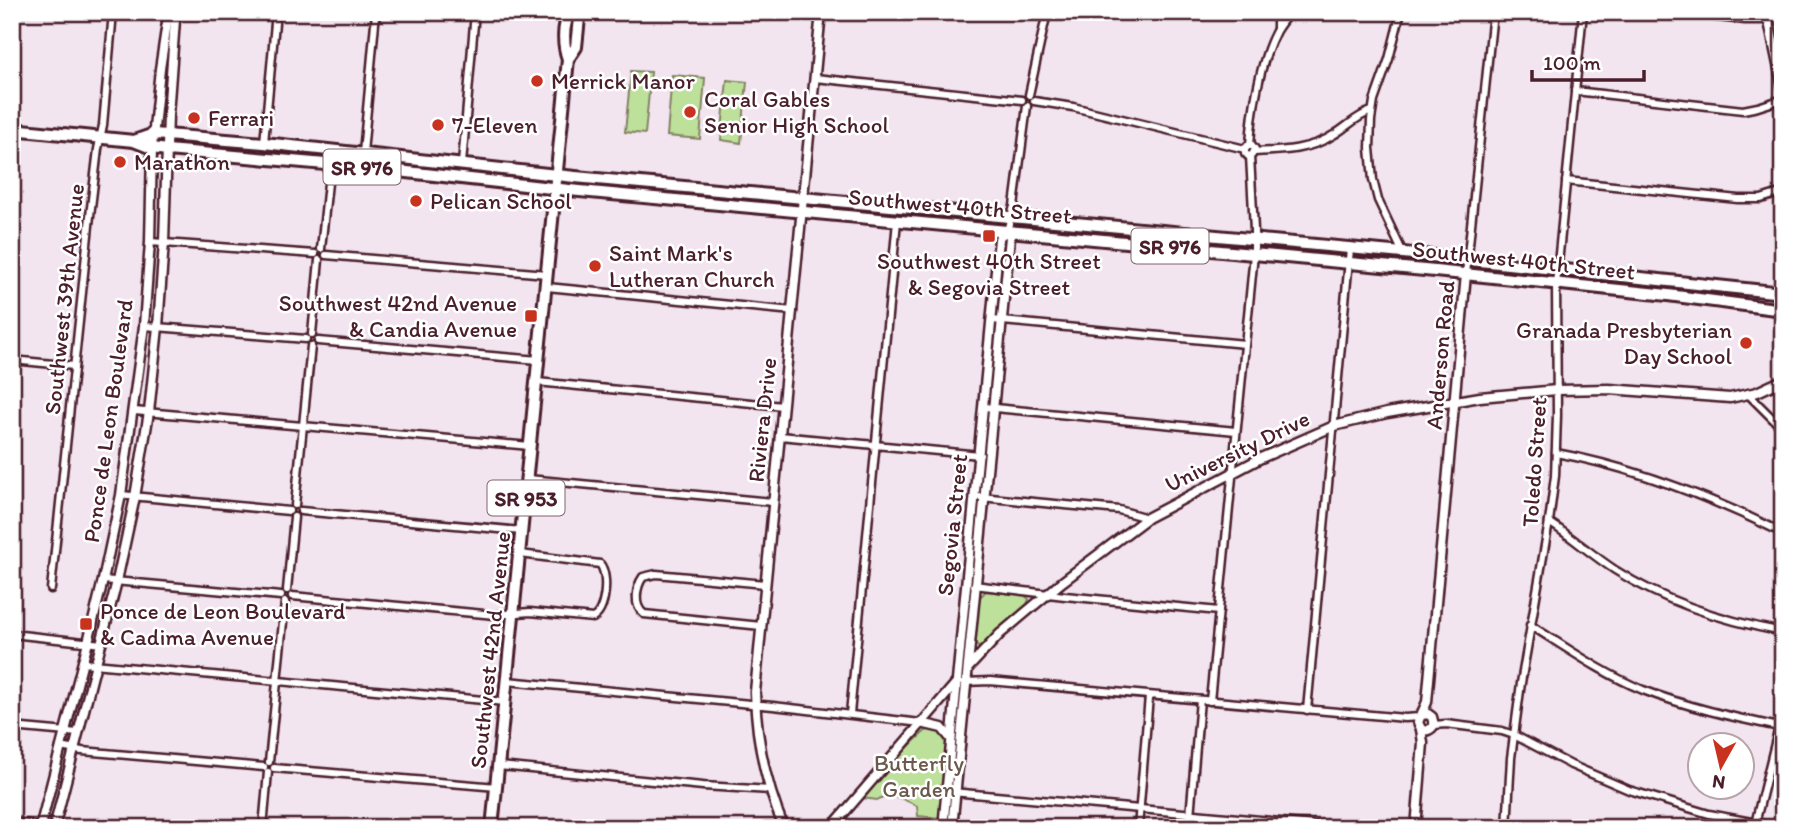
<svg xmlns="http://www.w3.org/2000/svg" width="1795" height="840" font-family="Itim,sans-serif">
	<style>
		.green { fill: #bde19b; stroke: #848063; stroke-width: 2 }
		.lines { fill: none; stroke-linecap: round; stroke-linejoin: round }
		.minor-casing { stroke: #4a1f2b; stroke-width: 11 }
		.tertiary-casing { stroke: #4a1f2b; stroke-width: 13 }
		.primary-casing { stroke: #4a1f2b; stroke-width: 16 }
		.minor { stroke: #fff; stroke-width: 6 }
		.tertiary { stroke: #fff; stroke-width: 8 }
		.primary { stroke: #fff; stroke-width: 10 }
		.poi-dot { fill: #c8321e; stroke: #fff; stroke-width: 2.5 }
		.labels { text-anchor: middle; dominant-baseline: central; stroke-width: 5; stroke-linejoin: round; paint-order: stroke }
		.shield { fill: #fff; stroke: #80626b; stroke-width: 2 }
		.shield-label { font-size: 21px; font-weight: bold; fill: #4a1f2b }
		.poi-label { font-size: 23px; fill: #4a1f2b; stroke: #fff; text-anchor: start }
		.street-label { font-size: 23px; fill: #4a1f2b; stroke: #fff }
		.park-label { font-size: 23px; fill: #6c594d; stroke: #fff }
	</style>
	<rect width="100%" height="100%" fill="#f2e5f0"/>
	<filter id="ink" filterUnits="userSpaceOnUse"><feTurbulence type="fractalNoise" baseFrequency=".0143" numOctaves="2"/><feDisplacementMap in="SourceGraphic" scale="14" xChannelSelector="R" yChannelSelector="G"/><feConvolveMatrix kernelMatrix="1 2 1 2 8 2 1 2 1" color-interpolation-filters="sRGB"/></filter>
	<g filter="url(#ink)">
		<g class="green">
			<path d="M631,71L651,72L645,134L625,132Z"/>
			<path d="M672,75L705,78L700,139L667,136Z"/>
			<path d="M727,80L747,82L741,143L721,140Z"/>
			<path d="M986,591L1024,595L1029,599L1027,604L979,648L974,642L979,598Z"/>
			<path d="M931,728L940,732L947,741L940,818L918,816L917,806C904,799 890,792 877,800L862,798C874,785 918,732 931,728Z"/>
		</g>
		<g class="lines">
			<g class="minor-casing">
				<g id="minor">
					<path d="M1114,12L1182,16L1233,12"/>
					<path d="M1401,12L1389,59L1374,101L1371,120L1370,148L1373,180L1378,200L1403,253"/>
					<path d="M1671,12L1745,20H1768"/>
					<path d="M1277,28V12"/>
					<path d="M815,78L1022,100"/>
					<path d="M1575,91L1743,110L1758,107L1783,99"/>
					<path d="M1029,95L1047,12"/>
					<path d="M1034,101L1073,107L1245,149L1248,145H1252L1255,149L1252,155L1248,156L1245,153V149"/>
					<path d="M264,143L276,12"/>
					<path d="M1250,145C1252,111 1260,61 1276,31C1280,24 1285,19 1289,12"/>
					<path d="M1255,152C1283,151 1311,150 1335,134C1348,126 1358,115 1372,111"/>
					<path d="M462,164L475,12"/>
					<path d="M371,168L363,153L376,12"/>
					<path d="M1566,181L1738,199H1761L1783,192"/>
					<path d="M1007,231L1014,206L1027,106"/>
					<path d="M150,242L315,254"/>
					<path d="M321,249L330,164"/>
					<path d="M326,255L547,274"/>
					<path d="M1466,274L1493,12"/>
					<path d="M547,287L793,311"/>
					<path d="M992,320L1245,344"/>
					<path d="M144,326L306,339"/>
					<path d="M312,334L319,260"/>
					<path d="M318,341L539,360"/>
					<path d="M12,360L74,366"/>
					<path d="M537,382L783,406"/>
					<path d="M1749,395L1783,429"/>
					<path d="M984,407L1236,431"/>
					<path d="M134,411L530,446"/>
					<path d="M780,436L980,455"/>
					<path d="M1556,453C1634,467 1712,498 1783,533"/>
					<path d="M528,479L773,502"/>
					<path d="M121,495L289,511"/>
					<path d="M980,497L1119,510L1147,518"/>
					<path d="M295,505L311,346"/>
					<path d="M301,511L522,531"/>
					<path d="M1549,522C1572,537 1592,555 1615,570C1666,603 1724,621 1783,632"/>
					<path d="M103,580L281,596"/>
					<path d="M974,585L1065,596L1219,611"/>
					<path d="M51,589L90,216L98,149L103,125L113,12"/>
					<path d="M287,590L294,517"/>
					<path d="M292,596L495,615L530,612L593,618C606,611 609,575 600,564L520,554"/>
					<path d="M1530,625C1567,648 1602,673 1643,690C1687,707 1733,717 1779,727"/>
					<path d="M761,626L644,614C633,606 636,587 643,577L656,574L765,584"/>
					<path d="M12,634L102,644"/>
					<path d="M83,663L505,702"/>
					<path d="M507,681L773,706L921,723"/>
					<path d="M965,682L990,681L1405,718L1420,717"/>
					<path d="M1210,701L1254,254V230L1250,156"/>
					<path d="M1307,710L1350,249"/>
					<path d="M850,714L897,221"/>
					<path d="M1434,725L1446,724L1502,731L1514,735L1571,765L1629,790L1709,814L1783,828"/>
					<path d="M12,727L78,733"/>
					<path d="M60,747L82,751L264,767"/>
					<path d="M269,762L285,602"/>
					<path d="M499,766L703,786L771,790"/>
					<path d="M274,768L497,787"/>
					<path d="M952,792L1348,828"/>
					<path d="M12,822L29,824L43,828"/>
					<path d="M263,828L268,772"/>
					<path d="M1138,828L1149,696"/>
					<path d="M1189,828L1200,700"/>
					<path d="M1507,828L1511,758L1521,683L1549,522L1555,476L1557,415L1556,284L1583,12"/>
					<path d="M1754,828L1783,711"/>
				</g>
			</g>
			<g class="tertiary-casing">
				<g id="tertiary">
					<path d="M1767,12L1783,89"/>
					<path d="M970,666L1000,634L1062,582L1147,518L1261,458L1334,426L1387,413L1480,397L1557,390L1609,389L1730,398L1757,392L1783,380"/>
					<path d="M1422,715L1428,714L1432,717L1434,725C1431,730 1426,732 1421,729L1418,722L1427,702L1466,274"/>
					<path d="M921,723L942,728L951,739"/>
					<path d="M40,828L88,642L103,580L121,495L144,326L150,242L152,148L160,69L168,16L170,12"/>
					<path d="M54,828L117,581L135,497L149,412L158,327L164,242L168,115L175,20L174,12"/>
					<path d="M784,828C766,785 756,738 755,692L821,12"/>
					<path d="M831,828L957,682"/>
					<path d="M943,828L999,239L1000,236L1007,231L1010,237L952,828"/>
					<path d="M1416,828L1423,743L1421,729"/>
				</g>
			</g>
			<g class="primary-casing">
				<g id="primary">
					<path d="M568,59L576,47L579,18L576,12"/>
					<path d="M12,129L134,141L152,148L167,150L371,168L569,190L1435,271L1668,295L1783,310"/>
					<path d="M134,141L154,134L264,143L575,177L1403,253L1783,293"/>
					<path d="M492,828L568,59C563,45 562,26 570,12"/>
				</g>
			</g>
			<use href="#minor" class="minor"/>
			<use href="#tertiary" class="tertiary"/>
			<use href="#primary" class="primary"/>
		</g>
	</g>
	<g class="poi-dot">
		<circle cx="537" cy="81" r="7"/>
		<circle cx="690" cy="112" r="7"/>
		<circle cx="194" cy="118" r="7"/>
		<circle cx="438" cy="125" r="7"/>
		<circle cx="120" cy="162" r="7"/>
		<circle cx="416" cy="201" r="7"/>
		<rect x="982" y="229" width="14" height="14" rx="3.5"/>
		<circle cx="595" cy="266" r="7"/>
		<rect x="524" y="309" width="14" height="14" rx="3.5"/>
		<circle cx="1746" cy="343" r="7"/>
		<rect x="79" y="617" width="14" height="14" rx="3.5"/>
	</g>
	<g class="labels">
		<g class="shield">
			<rect x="323.5" y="149.5" width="77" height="35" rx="5"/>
			<rect x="1131.5" y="228.5" width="77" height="35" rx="5"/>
			<rect x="487.5" y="480.5" width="77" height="35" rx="5"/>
		</g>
		<g class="shield-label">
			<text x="362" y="167">SR 976</text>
			<text x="1170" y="246">SR 976</text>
			<text x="526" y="498">SR 953</text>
		</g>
		<g class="poi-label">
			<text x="551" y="81">Merrick Manor</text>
			<text x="704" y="99">Coral Gables<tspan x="704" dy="26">Senior High School</tspan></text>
			<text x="208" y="118">Ferrari</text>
			<text x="452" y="125">7-Eleven</text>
			<text x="134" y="162">Marathon</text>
			<text x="430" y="201">Pelican School</text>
			<text x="609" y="253">Saint Mark's<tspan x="609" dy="26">Lutheran Church</tspan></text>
			<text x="989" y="261" text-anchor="middle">Southwest 40th Street<tspan x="989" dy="26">&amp; Segovia Street</tspan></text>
			<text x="517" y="303" text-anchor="end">Southwest 42nd Avenue<tspan x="517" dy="26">&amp; Candia Avenue</tspan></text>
			<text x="1732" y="330" text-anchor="end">Granada Presbyterian<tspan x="1732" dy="26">Day School</tspan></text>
			<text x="100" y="611">Ponce de Leon Boulevard<tspan x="100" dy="26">&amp; Cadima Avenue</tspan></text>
		</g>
		<g class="street-label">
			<text transform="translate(960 206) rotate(5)">Southwest 40th Street</text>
			<text transform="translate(1524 260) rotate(6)">Southwest 40th Street</text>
			<text transform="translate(64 299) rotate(-84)">Southwest 39th Avenue</text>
			<text transform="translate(1440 355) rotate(-85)">Anderson Road</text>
			<text transform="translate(762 420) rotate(-84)">Riviera Drive</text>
			<text transform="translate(108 421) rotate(-82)">Ponce de Leon Boulevard</text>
			<text transform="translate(1237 451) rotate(-26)">University Drive</text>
			<text transform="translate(1534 462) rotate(-86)">Toledo Street</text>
			<text transform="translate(952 525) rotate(-84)">Segovia Street</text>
			<text transform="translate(490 650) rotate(-84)">Southwest 42nd Avenue</text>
		</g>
		<g class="park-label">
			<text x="919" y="763">Butterfly<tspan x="919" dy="26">Garden</tspan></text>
		</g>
	</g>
	<rect width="1795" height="840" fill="none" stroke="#fff" stroke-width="42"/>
	<rect x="21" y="21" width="1753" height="798" fill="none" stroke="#4a1f2b" stroke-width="2.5" filter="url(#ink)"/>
	<g transform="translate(1721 766) rotate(188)"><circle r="33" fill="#ffffff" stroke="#b7a5aa" stroke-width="2"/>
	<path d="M0-5L12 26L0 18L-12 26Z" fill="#c8321e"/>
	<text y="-10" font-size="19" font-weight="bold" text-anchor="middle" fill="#4a1f2b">N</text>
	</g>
	<path d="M1532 70v10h112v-10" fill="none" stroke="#4a1f2b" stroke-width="3.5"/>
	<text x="1543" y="70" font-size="21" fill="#4a1f2b" stroke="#ffffff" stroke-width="5" paint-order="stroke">100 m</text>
</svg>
